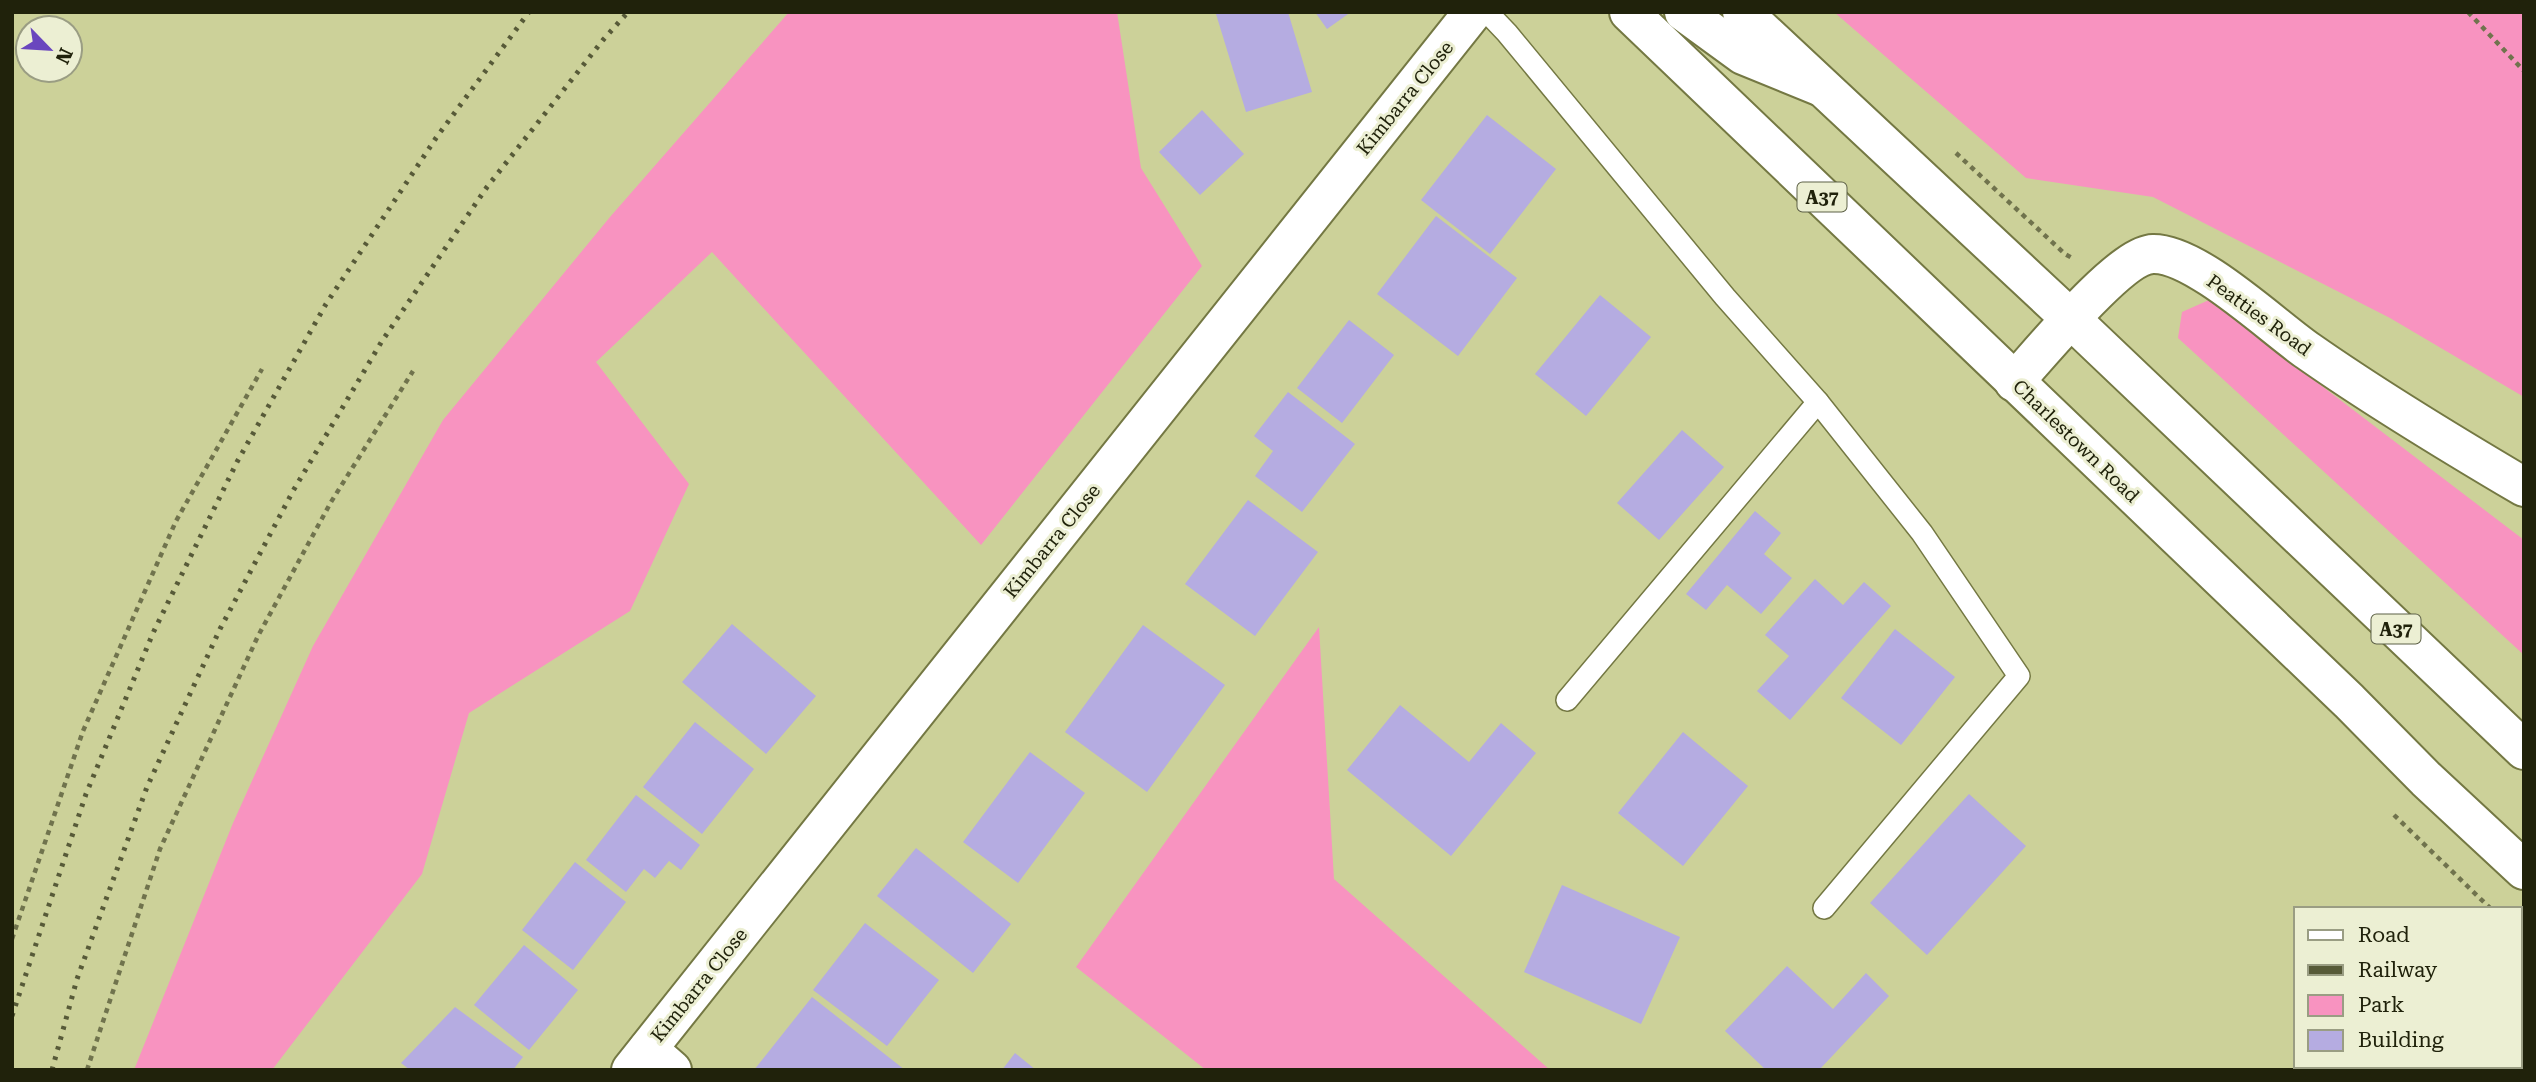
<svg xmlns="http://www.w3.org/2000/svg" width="2536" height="1082" font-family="'Roboto Serif',serif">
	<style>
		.green { fill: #f893c0 }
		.building { fill: #b5ace1 }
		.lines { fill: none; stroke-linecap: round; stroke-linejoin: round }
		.service-casing { stroke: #747843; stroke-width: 24 }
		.minor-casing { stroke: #747843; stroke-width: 42 }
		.trunk-casing { stroke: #747843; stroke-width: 42 }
		.path { stroke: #70734d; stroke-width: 4.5; stroke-dasharray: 5 5; stroke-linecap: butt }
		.service { stroke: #fff; stroke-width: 21 }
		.minor { stroke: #fff; stroke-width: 38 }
		.trunk { stroke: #fff; stroke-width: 38 }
		.rail { stroke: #575a38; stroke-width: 5; stroke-dasharray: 3.5 7; stroke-linecap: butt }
		.labels { text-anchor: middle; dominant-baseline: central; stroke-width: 6; stroke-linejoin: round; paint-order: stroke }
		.shield { fill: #ecefd3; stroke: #5d6047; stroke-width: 2 }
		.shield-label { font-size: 18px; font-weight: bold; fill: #20220b }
		.street-label { font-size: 19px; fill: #20220b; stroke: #ecefd3 }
	</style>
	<rect width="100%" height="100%" fill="#ccd199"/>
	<g class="green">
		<path d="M789,12H1117L1141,168L1202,266L981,545L712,252L596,362L689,484L630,611L469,713L422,874L272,1070H134L233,823L313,646L443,420L610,217Z"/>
		<path d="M1834,12H2524V397L2390,318L2153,197L2026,178Z"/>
		<path d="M2209,300L2524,540V655L2178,338L2182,312Z"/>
		<path d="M1319,627L1334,879L1550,1070H1206L1076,967Z"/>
	</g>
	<g class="building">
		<path d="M1221,12H1288L1312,92L1246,112L1216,14Z"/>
		<path d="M1315,12H1351L1327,29Z"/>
		<path d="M1202,110L1244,154L1200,195L1159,152Z"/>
		<path d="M1487,115L1556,169L1490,254L1421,200Z"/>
		<path d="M1436,216L1517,278L1458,356L1377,294Z"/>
		<path d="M1600,295L1651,337L1586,416L1535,374Z"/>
		<path d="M1349,320L1394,355L1342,423L1297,388Z"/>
		<path d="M1288,392L1355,444L1302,512L1255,476L1273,451L1254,436Z"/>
		<path d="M1682,430L1724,467L1659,540L1617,503Z"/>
		<path d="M1248,500L1318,552L1255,636L1185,584Z"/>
		<path d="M1755,511L1781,533L1764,554L1792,578L1761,614L1727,585L1706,610L1686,594Z"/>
		<path d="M1815,579L1843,605L1864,582L1891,606L1790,720L1757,691L1789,656L1765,635Z"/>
		<path d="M732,624L816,696L766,754L682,682Z"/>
		<path d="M1143,625L1225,685L1147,792L1065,732Z"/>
		<path d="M1895,629L1955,677L1901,745L1841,698Z"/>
		<path d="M1400,705L1469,762L1501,723L1536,753L1451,856L1347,770Z"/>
		<path d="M695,722L754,769L702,834L643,787Z"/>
		<path d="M1683,732L1748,786L1683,866L1618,813Z"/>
		<path d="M1030,752L1085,793L1018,883L963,842Z"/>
		<path d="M1969,794L2026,846L1927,955L1870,903Z"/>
		<path d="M636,795L700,845L681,870L669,861L655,878L644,869L626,892L586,860Z"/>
		<path d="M916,848L1011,924L973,973L877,896Z"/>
		<path d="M575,862L626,902L573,970L522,930Z"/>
		<path d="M1562,885L1680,937L1641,1024L1524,972Z"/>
		<path d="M865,923L939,980L887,1046L813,990Z"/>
		<path d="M524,945L578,990L529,1050L474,1005Z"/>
		<path d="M1787,966L1833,1009L1866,973L1889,996L1819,1070H1766L1725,1031Z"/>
		<path d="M812,997L905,1070H754Z"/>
		<path d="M455,1007L523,1057L513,1070H410L401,1063Z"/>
		<path d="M1015,1053L1036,1070H1002Z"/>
	</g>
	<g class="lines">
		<g class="service-casing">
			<g id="service">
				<path d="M1487,12L1507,33L1725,297L1818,402L1922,533L2019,676L1824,908"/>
				<path d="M1567,700L1818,402"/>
			</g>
		</g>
		<g class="minor-casing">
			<g id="minor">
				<path d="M1684,12L1743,55L1819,86"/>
				<path d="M2014,382C2039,355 2120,255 2153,254C2196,253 2273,327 2308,351C2378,400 2451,444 2524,487"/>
				<path d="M648,1049L672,1070"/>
				<path d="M631,1070L1473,12"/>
			</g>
		</g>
		<g class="trunk-casing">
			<g id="trunk">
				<path d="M1629,12L2349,701L2426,779L2524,870"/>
				<path d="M1742,12L2072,320L2524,750"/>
			</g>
		</g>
		<g class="path">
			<path d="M2468,12L2524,71"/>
			<path d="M1956,153L2065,254L2074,259"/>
			<path d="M2394,815L2491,909"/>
			<path d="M2520,937L2524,940"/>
			<path d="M12,939L83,731L176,521L262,369"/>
			<path d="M87,1070L160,849L258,636L331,502L413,371"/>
		</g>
		<use href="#service" class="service"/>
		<use href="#minor" class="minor"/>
		<use href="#trunk" class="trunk"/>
		<g class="rail">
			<path d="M12,1016L86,794L153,633L237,462L326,304L436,138L529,12"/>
			<path d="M52,1070L77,979L147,787L220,629L293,491L382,341L487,187L603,40L628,12"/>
		</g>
	</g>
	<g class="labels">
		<g class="shield">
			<rect x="1797.5" y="182.5" width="49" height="29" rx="5"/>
			<rect x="2371.5" y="614.5" width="49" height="29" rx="5"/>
		</g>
		<g class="shield-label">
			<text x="1822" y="197">A37</text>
			<text x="2396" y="629">A37</text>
		</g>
		<g class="street-label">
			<text transform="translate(1405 98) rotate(-51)">Kimbarra Close</text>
			<text transform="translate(2259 315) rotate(36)">Peatties Road</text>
			<text transform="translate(2076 441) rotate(44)">Charlestown Road</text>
			<text transform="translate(1052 541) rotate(-51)">Kimbarra Close</text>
			<text transform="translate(699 985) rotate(-51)">Kimbarra Close</text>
		</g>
	</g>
	<rect width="2536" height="1082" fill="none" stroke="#20220b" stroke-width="28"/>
	<rect x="2294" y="907" width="228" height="161" fill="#ecefd3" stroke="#9a9d83" stroke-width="2"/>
	<rect x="2308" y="930" width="35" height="10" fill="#ffffff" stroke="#9a9d83" stroke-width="2"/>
	<text x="2358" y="942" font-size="21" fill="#20220b">Road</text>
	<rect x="2308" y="965" width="35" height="10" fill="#575a38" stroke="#9a9d83" stroke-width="2"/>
	<text x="2358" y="977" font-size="21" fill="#20220b">Railway</text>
	<rect x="2308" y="995" width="35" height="21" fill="#f893c0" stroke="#9a9d83" stroke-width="2"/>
	<text x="2358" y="1012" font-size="21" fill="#20220b">Park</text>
	<rect x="2308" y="1030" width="35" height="21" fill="#b5ace1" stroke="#9a9d83" stroke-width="2"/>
	<text x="2358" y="1047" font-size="21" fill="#20220b">Building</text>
	<g transform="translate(49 49) rotate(115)"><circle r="33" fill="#ecefd3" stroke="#9a9d83" stroke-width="2"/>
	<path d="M0-5L12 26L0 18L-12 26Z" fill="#6a46be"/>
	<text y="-10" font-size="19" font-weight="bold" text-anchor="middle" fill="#20220b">N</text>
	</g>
</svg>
